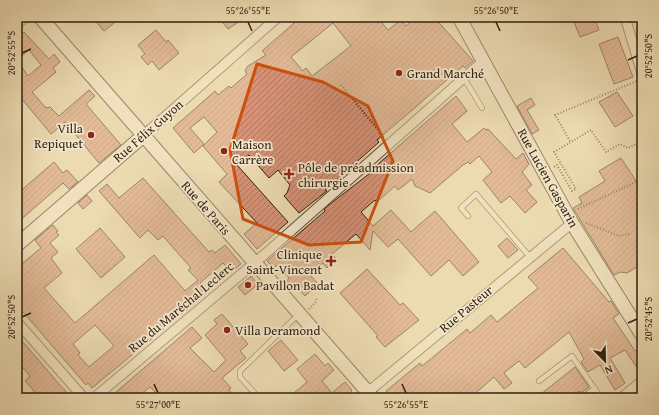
<svg xmlns="http://www.w3.org/2000/svg" width="659" height="415" font-family="'Gentium Book Plus',serif">
	<style>
		.building { fill: url(#building-hatch); stroke: #311f0f; fill-rule: evenodd }
		.lines { fill: none; stroke-linecap: round; stroke-linejoin: round }
		.lane-casing { stroke: #604e38; stroke-width: 6 }
		.street-casing { stroke: #604e38; stroke-width: 11 }
		.secondary-casing { stroke: #311f0f; stroke-width: 15 }
		.path { stroke: #311f0f; stroke-width: 2; stroke-dasharray: 1 2; stroke-linecap: butt }
		.lane { stroke: #f3e7cc; stroke-width: 4.5 }
		.street { stroke: #f3e7cc; stroke-width: 9 }
		.secondary { stroke: #f3e7cc; stroke-width: 13 }
		.marked { fill: none; stroke: #cd500c; stroke-width: 3; stroke-linejoin: round }
		.ticks { fill: none; stroke: #311f0f; stroke-width: 1.5 }
		.poi-dot { fill: #8f2418; stroke: #f3e7cc; stroke-width: 1.5 }
		.labels { text-anchor: middle; dominant-baseline: central; stroke-width: 3.5; stroke-linejoin: round; paint-order: stroke }
		.poi-label { font-size: 13px; fill: #311f0f; stroke: #f3e7cc; text-anchor: start }
		.street-label { font-size: 13px; fill: #311f0f; stroke: #f3e7cc }
		.neatline { fill: none; stroke: #311f0f; stroke-width: 1.5 }
		.ticks-label { font-size: 10px; text-anchor: middle; fill: #311f0f }
	</style>
	<defs>
		<pattern id="building-hatch" width="6" height="6" patternUnits="userSpaceOnUse"><rect width="6" height="6" fill="#d59278"/><path d="M-1 1l2-2M0 6l6-6M5 7l2-2" fill="none" stroke="#ad7761"/></pattern>
	</defs>
	<rect width="100%" height="100%" fill="#ecdab1"/>
	<filter id="stains"><feTurbulence type="fractalNoise" baseFrequency=".005" numOctaves="4"/><feColorMatrix values="0 0 0 0 .2 0 0 0 0 .09 0 0 0 0 .02 0 0 0 .5 -.17"/></filter>
	<radialGradient id="worn" r=".72"><stop offset=".6" stop-color="#630" stop-opacity="0"/><stop offset="1" stop-color="#630" stop-opacity=".3"/></radialGradient>
	<g class="building">
		<path d="M92,17H109L114,23L104,31Z"/>
		<path d="M218,17H246L228,29Z"/>
		<path d="M301,17H377L388,30L401,20L406,26L417,17H434L473,61L465,68L463,66L418,105L377,140L379,142L325,190L327,191L299,213L284,196L287,193L290,185L278,170L269,178L249,155L237,165L288,222L257,249L244,234L257,223L219,182L227,174L203,146L217,132L204,117L190,128L204,144L194,153L173,128L215,91L218,95L229,86L231,88L247,74L245,71L248,66L266,55L262,51ZM333,23L351,46L312,76L306,68L303,71L291,57Z"/>
		<path d="M572,17H594L599,30L580,37Z"/>
		<path d="M156,30L166,42L168,40L179,53L159,70L152,61L148,65L141,57L145,54L138,45Z"/>
		<path d="M24,32L49,59L54,54L60,62L53,68L56,72L32,92L46,108L50,107L59,116L89,90L95,96L86,104L121,145L99,163L65,122L51,134L21,98L17,101V38ZM29,50L41,65L28,76L17,60Z"/>
		<path d="M618,37L633,77L614,84L599,44Z"/>
		<path d="M617,92L633,116L615,127L599,102Z"/>
		<path d="M456,96L467,111L452,124L467,142L484,128L486,130L488,129L516,159L523,153L529,164L522,172L532,185L526,190L537,202L525,213L510,196L501,203L483,180L492,172L479,156L470,164L468,162L463,165L430,193L415,186L412,179L398,190L395,186L377,202L375,200L361,212L373,226L391,210L411,232L435,211L479,262L463,276L449,260L431,276L398,239L388,247L373,231L370,250L356,234L332,254L336,259L327,268L323,263L310,275L318,284L305,296L295,285L291,288L286,282L289,278L277,265L274,268L267,261L325,211L324,209L334,201L378,167L377,165Z"/>
		<path d="M531,98L535,105L527,110L539,130L532,134L517,106Z"/>
		<path d="M621,158L642,190V243L639,244L642,264L627,273L620,272L614,275L573,208L582,203L579,197L605,181L599,171Z"/>
		<path d="M54,162L63,173L67,170L78,182L69,189L63,183L17,223V194Z"/>
		<path d="M143,178L209,252L212,250L215,253L225,245L241,264L231,272L223,263L200,283L209,291L92,388L88,383L86,385L17,305V268L41,248L35,240L53,225L58,231L56,232L59,235L50,243L58,252L51,258L62,273L44,288L75,323L154,255L185,291L198,280L188,270L191,268L163,236L158,240L148,230L140,238L99,191L107,184L119,198ZM95,325L114,346L89,367L78,355L80,353L73,344Z"/>
		<path d="M87,195L92,201L83,209L78,203Z"/>
		<path d="M100,228L125,257L101,278L76,249Z"/>
		<path d="M507,238L518,250L508,258L498,246Z"/>
		<path d="M563,248L609,302L611,301L619,314L613,318L635,351L638,349L642,355V375L625,350L610,358L625,383L615,390L600,365L588,372L581,362L584,359L569,332L525,368L519,361L504,373L512,383L504,389L494,377L470,398H392L386,391L420,363L422,366L467,329L470,333L491,315L497,322L538,288L528,277Z"/>
		<path d="M367,269L400,305L403,303L419,320L385,347L376,337L378,336L340,293Z"/>
		<path d="M251,276L258,284L245,295L238,287Z"/>
		<path d="M222,314L248,344L240,351L246,358L222,378L231,388L229,390L235,398H161L150,387L137,398H109L192,327L202,338L190,348L214,372L226,360L205,335L217,324L214,320Z"/>
		<path d="M17,335L59,384L72,398H40L25,381L30,376L17,361Z"/>
		<path d="M281,340L298,360L284,371L268,351Z"/>
		<path d="M315,354L325,366L328,363L334,370L322,381L332,393L345,382L351,389L352,394L347,398H288L307,382L297,369Z"/>
		<path d="M575,367L589,387L581,393L579,391L570,398H536Z"/>
	</g>
	<g class="lines">
		<g class="lane-casing">
			<g id="lane">
				<path d="M388,17H389"/>
				<path d="M464,78L482,108"/>
				<path d="M468,216L461,208L476,194L530,257"/>
				<path d="M539,381L572,356L601,398"/>
				<path d="M259,398L240,377V371L299,314"/>
				<path d="M582,398L595,388"/>
			</g>
		</g>
		<g class="street-casing">
			<g id="street">
				<path d="M625,17L642,74"/>
				<path d="M17,24L26,17"/>
				<path d="M143,136L278,17"/>
				<path d="M17,322L84,398"/>
				<path d="M368,392L572,223"/>
				<path d="M94,398L265,254L483,61"/>
				<path d="M621,398L642,381"/>
			</g>
		</g>
		<g class="secondary-casing">
			<g id="secondary">
				<path d="M40,17L373,398"/>
				<path d="M459,17L572,223L642,335"/>
				<path d="M17,245L143,136"/>
			</g>
		</g>
		<g class="path">
			<path d="M341,85L384,137"/>
			<path d="M570,141L555,115L637,81"/>
			<path d="M554,167L557,165L572,191L576,189L554,152L591,130L606,152L620,144L628,148L642,141"/>
			<path d="M578,209L642,179"/>
			<path d="M586,223L619,236L630,234"/>
			<path d="M309,309L315,303L317,298"/>
		</g>
		<use href="#lane" class="lane"/>
		<use href="#street" class="street"/>
		<use href="#secondary" class="secondary"/>
	</g>
	<path d="M0 0H659V415H0ZM257,64L323,82L368,106L393,161L361,242L309,245L243,219L230,150Z" fill="#ecdab1" fill-opacity=".55" fill-rule="evenodd"/>
	<path class="marked" d="M257,64L323,82L368,106L393,161L361,242L309,245L243,219L230,150Z"/>
	<path class="ticks" d="M248,22L252,31M496,22L500,31M22,53L31,49M628,60L637,56M22,317L31,313M628,323L637,319M154,384L158,393M402,384L406,393"/>
	<g class="poi-dot">
		<circle cx="399" cy="73" r="4"/>
		<circle cx="91" cy="135" r="4"/>
		<circle cx="224" cy="151" r="4"/>
		<path d="M287 168h4v4h4v4h-4v4h-4v-4h-4v-4h4z"/>
		<path d="M329 255h4v4h4v4h-4v4h-4v-4h-4v-4h4z"/>
		<circle cx="248" cy="285" r="4"/>
		<circle cx="227" cy="330" r="4"/>
	</g>
	<g class="labels">
		<g class="poi-label">
			<text x="407" y="73">Grand Marché</text>
			<text x="83" y="128" text-anchor="end">Villa<tspan x="83" dy="15">Repiquet</tspan></text>
			<text x="232" y="144">Maison<tspan x="232" dy="15">Carrère</tspan></text>
			<text x="298" y="167">Pôle de préadmission<tspan x="298" dy="15">chirurgie</tspan></text>
			<text x="322" y="254" text-anchor="end">Clinique<tspan x="322" dy="15">Saint-Vincent</tspan></text>
			<text x="256" y="285">Pavillon Badat</text>
			<text x="235" y="330">Villa Deramond</text>
		</g>
		<g class="street-label">
			<text transform="translate(148 131) rotate(-41)">Rue Félix Guyon</text>
			<text transform="translate(548 178) rotate(61)">Rue Lucien Gasparin</text>
			<text transform="translate(206 208) rotate(49)">Rue de Paris</text>
			<text transform="translate(181 307) rotate(-40)">Rue du Maréchal Leclerc</text>
			<text transform="translate(466 309) rotate(-40)">Rue Pasteur</text>
		</g>
	</g>
	<rect width="659" height="415" fill="none" stroke="#ecdab1" stroke-width="44"/>
	<g transform="translate(605 361) rotate(157)" stroke="#f3e7cc" stroke-width="3" paint-order="stroke">
	<path d="M0-3L7 15L0 10L-7 15Z" fill="#311f0f"/>
	<text y="-6" font-size="11" font-weight="bold" text-anchor="middle" fill="#311f0f">N</text>
	</g>
	<rect x="22" y="22" width="615" height="371" class="neatline"/>
	<g class="ticks-label">
		<text x="248" y="14">55°26'55"E</text>
		<text x="496" y="14">55°26'50"E</text>
		<text transform="translate(11 53) rotate(-90)" y="4">20°52'55"S</text>
		<text transform="translate(648 56) rotate(-90)" y="4">20°52'50"S</text>
		<text transform="translate(11 317) rotate(-90)" y="4">20°52'50"S</text>
		<text transform="translate(648 319) rotate(-90)" y="4">20°52'45"S</text>
		<text x="158" y="408">55°27'00"E</text>
		<text x="406" y="408">55°26'55"E</text>
	</g>
	<rect width="100%" height="100%" filter="url(#stains)"/>
	<rect width="100%" height="100%" fill="url(#worn)"/>
</svg>
